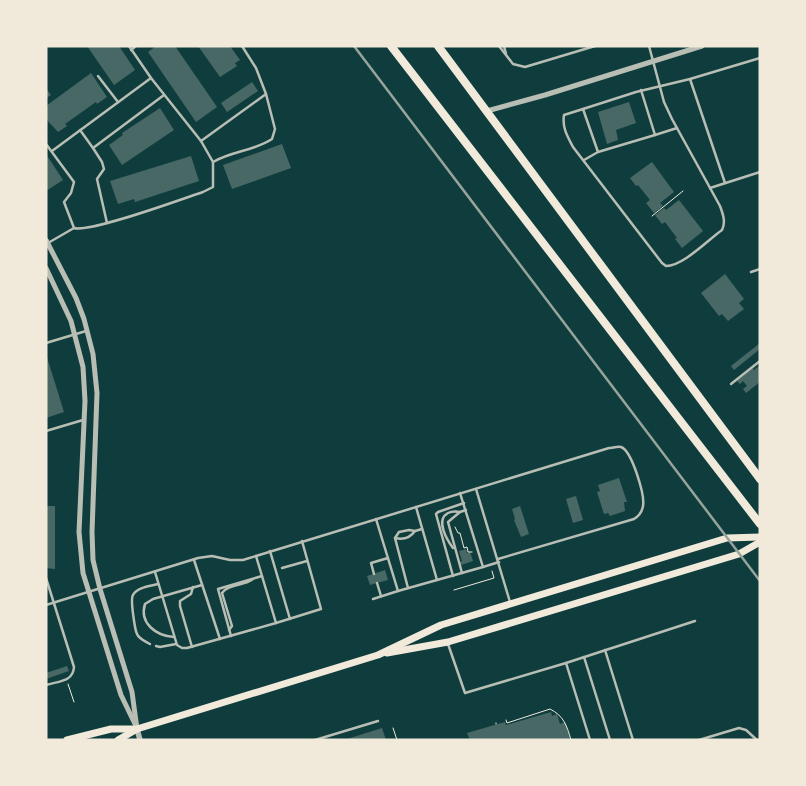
<svg xmlns="http://www.w3.org/2000/svg" width="806" height="786" font-family="'Zilla Slab',serif">
	<style>
		.building { fill: #486865 }
		.lines { fill: none; stroke-linecap: round; stroke-linejoin: round }
		.path { stroke: #f1e9da; stroke-width: 1 }
		.service { stroke: #b8beb3; stroke-width: 2.5 }
		.minor { stroke: #b8beb3; stroke-width: 5 }
		.tertiary { stroke: #b8beb3; stroke-width: 5.5 }
		.secondary { stroke: #f1e9da; stroke-width: 7 }
		.trunk { stroke: #f1e9da; stroke-width: 8 }
		.rail { stroke: #97a49c; stroke-width: 2.5 }
	</style>
	<rect width="100%" height="100%" fill="#0f3d3e"/>
	<g class="building">
		<path d="M87,46H119L135,70L114,85Z"/>
		<path d="M156,46H175L217,107L196,122L148,52Z"/>
		<path d="M198,46H230L240,60L235,63L237,66L220,77Z"/>
		<path d="M91,73L107,97L97,104L96,102L65,124L67,126L58,132L46,119V106Z"/>
		<path d="M252,82L258,91L227,112L221,103Z"/>
		<path d="M46,88L51,95L46,98Z"/>
		<path d="M629,102L636,123L616,130L618,140L607,144L598,112Z"/>
		<path d="M160,108L174,130L122,165L109,145L123,135L122,133Z"/>
		<path d="M282,144L291,168L232,189L223,165Z"/>
		<path d="M46,154L63,180L46,191Z"/>
		<path d="M191,156L199,181L135,202L134,199L118,204L110,181Z"/>
		<path d="M652,162L674,192L660,203L663,206L654,213L646,203L650,200L638,185L636,186L630,178Z"/>
		<path d="M679,200L703,231L682,248L675,239L677,238L665,222L662,224L655,215L664,208L666,210Z"/>
		<path d="M725,274L744,299L739,303L744,309L728,321L722,314L719,316L701,293Z"/>
		<path d="M760,343V349L734,370L731,366Z"/>
		<path d="M46,354L64,412L46,418Z"/>
		<path d="M760,365V382L746,393L743,389L747,386L743,381L740,384L737,381L753,368L754,370Z"/>
		<path d="M619,478L627,502H624L625,511L610,516L608,513L604,514L597,492L600,491L598,485Z"/>
		<path d="M576,496L583,520L573,523L566,499Z"/>
		<path d="M46,506H55V569L46,568Z"/>
		<path d="M520,506L529,534L521,537L514,520L515,519L512,509Z"/>
		<path d="M466,549L467,553L470,552L473,561L461,565L460,562L462,561L459,551Z"/>
		<path d="M385,570L388,580L370,585L367,576Z"/>
		<path d="M67,666L69,671L46,679V673Z"/>
		<path d="M551,712L552,716L557,714L560,724L565,722L570,738L567,740H470L467,733L505,722L506,725Z"/>
		<path d="M382,728L386,740H347V739Z"/>
	</g>
	<g class="lines">
		<g class="path">
			<path d="M652,216L683,191"/>
			<path d="M455,527L458,533H460L464,548L467,547L468,552H472"/>
			<path d="M454,590L494,578L492,571"/>
			<path d="M68,684L74,702"/>
			<path d="M506,720L507,723L550,709C564,716 567,726 571,740"/>
			<path d="M496,723V724"/>
			<path d="M393,728L397,740"/>
		</g>
		<g class="service">
			<path d="M129,46L151,78"/>
			<path d="M499,46L513,64L525,67L595,46"/>
			<path d="M504,46L506,54"/>
			<path d="M131,50L136,46"/>
			<path d="M98,76L118,102"/>
			<path d="M690,79L725,183"/>
			<path d="M641,90L655,135L677,128"/>
			<path d="M583,109L636,92L690,79L760,58"/>
			<path d="M80,130L93,148L164,95"/>
			<path d="M46,144L74,182L71,193L64,202L74,228L48,243"/>
			<path d="M93,148L102,162L104,169L97,179L107,223"/>
			<path d="M52,151L151,78L201,141"/>
			<path d="M598,152L655,135"/>
			<path d="M584,160L598,152L583,109L564,115C562,127 567,136 573,147L662,263L666,266C683,266 708,240 722,230C726,222 723,214 720,206L672,119L664,102L649,46"/>
			<path d="M213,162L201,141L266,94"/>
			<path d="M710,188L760,172"/>
			<path d="M74,228C90,233 182,199 203,192L213,187V162C232,151 254,151 272,139L275,129L266,94L256,68L242,46"/>
			<path d="M751,272L760,269"/>
			<path d="M46,343L86,331"/>
			<path d="M731,384L760,361"/>
			<path d="M46,431L83,420"/>
			<path d="M476,489L510,602"/>
			<path d="M460,493L483,567L499,562"/>
			<path d="M416,507L437,580L483,567"/>
			<path d="M395,538C403,540 410,538 415,531"/>
			<path d="M453,548C447,540 435,520 448,513C452,511 455,511 460,512"/>
			<path d="M270,551L290,619"/>
			<path d="M194,560L220,639"/>
			<path d="M282,568L307,561"/>
			<path d="M155,572L177,645L182,648H187L276,623L256,556"/>
			<path d="M462,573L448,522L460,512L466,510"/>
			<path d="M374,574L371,563L388,558"/>
			<path d="M453,576L436,514L438,512L464,503"/>
			<path d="M46,578L74,667C73,682 59,681 46,685"/>
			<path d="M377,583L381,596"/>
			<path d="M408,588L395,538L399,532L409,530L415,531L422,529"/>
			<path d="M398,591L437,580"/>
			<path d="M373,599L398,591L376,519"/>
			<path d="M46,605L198,558L212,556L230,560H243L609,448C612,448 618,446 621,447C632,451 645,495 643,506C642,512 639,516 634,519L498,559"/>
			<path d="M276,623L321,609L302,541"/>
			<path d="M229,630L232,626L222,593C228,584 244,586 253,579"/>
			<path d="M231,636L218,589L262,576"/>
			<path d="M174,637C156,636 139,623 145,604L153,599L202,585"/>
			<path d="M150,644C145,641 139,639 137,634C135,630 130,599 133,595C137,587 151,586 158,584"/>
			<path d="M448,644L465,693L566,663L590,740"/>
			<path d="M156,646L160,647L176,644"/>
			<path d="M192,647L180,606V601L191,594L193,587"/>
			<path d="M605,650L633,740"/>
			<path d="M584,657L610,740"/>
			<path d="M566,663L695,621"/>
			<path d="M315,740L378,721"/>
			<path d="M699,740L739,728L746,730L757,740"/>
		</g>
		<g class="minor">
			<path d="M487,111L545,95L702,46"/>
			<path d="M46,240L76,298L84,319L93,354L97,393L92,532L93,560L100,589L132,692L137,729"/>
			<path d="M46,268L71,321L83,367L85,401L79,532L83,573L121,695L135,724"/>
		</g>
		<path class="tertiary" d="M137,729L140,740"/>
		<g class="secondary">
			<path d="M387,653L448,642L739,554L760,542"/>
			<path d="M67,740L111,729H137"/>
			<path d="M118,740L137,729L378,655L441,625L727,538L760,537"/>
		</g>
		<g class="trunk">
			<path d="M391,46L760,524"/>
			<path d="M438,46C546,190 652,335 760,479"/>
		</g>
		<path class="rail" d="M354,46L760,581"/>
	</g>
	<rect width="806" height="786" fill="none" stroke="#f1e9da" stroke-width="95"/>
</svg>
